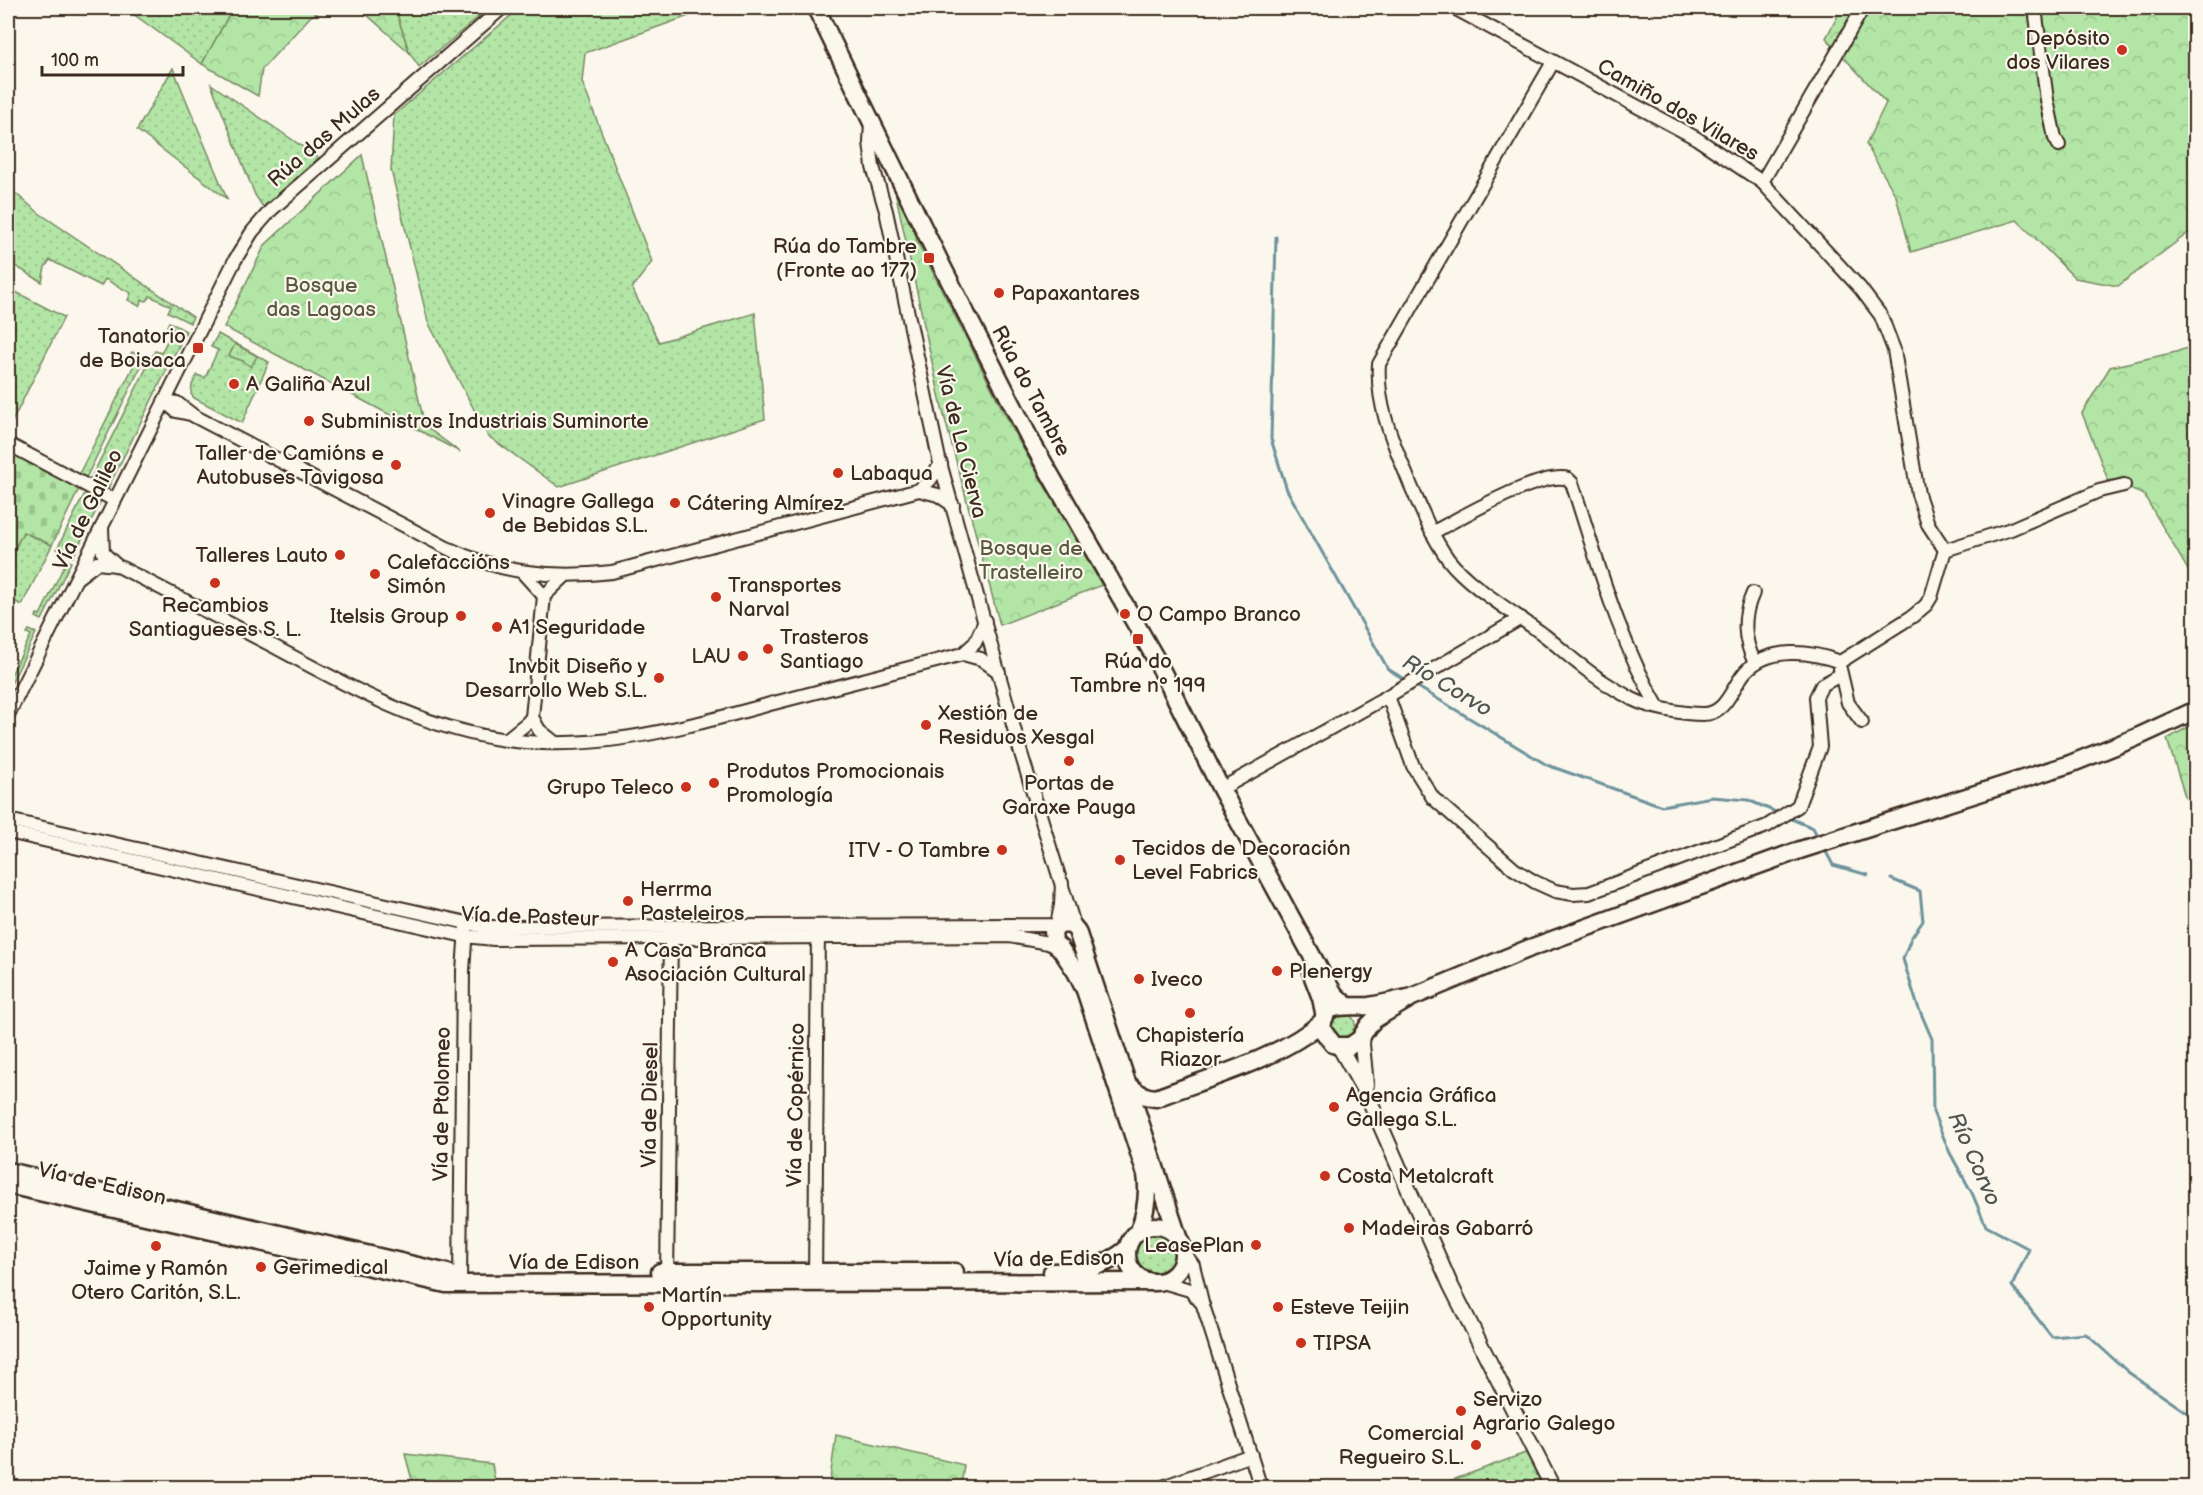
<svg xmlns="http://www.w3.org/2000/svg" width="2203" height="1495" font-family="'Balsamiq Sans',sans-serif">
	<style>
		.grass { fill: url(#grass-dots); stroke: #768862; stroke-width: 1.5 }
		.forest { fill: url(#forest-crowns); stroke: #768862; stroke-width: 1.5 }
		.cemetery { fill: url(#cemetery-stones); stroke: #768862; stroke-width: 1.5 }
		.park { fill: url(#park-tufts); stroke: #768862; stroke-width: 1.5 }
		.lines { fill: none; stroke-linecap: round; stroke-linejoin: round }
		.stream { stroke: #6d929b; stroke-width: 3 }
		.minor-casing { stroke: #3b2a1e; stroke-width: 16 }
		.tertiary-casing { stroke: #3b2a1e; stroke-width: 18 }
		.secondary-casing { stroke: #3b2a1e; stroke-width: 21 }
		.minor { stroke: #fbf7ec; stroke-width: 12 }
		.tertiary { stroke: #fbf7ec; stroke-width: 14 }
		.secondary { stroke: #fbf7ec; stroke-width: 16 }
		.poi-dot { fill: #c8321e; stroke: #fbf7ec; stroke-width: 2 }
		.labels { text-anchor: middle; dominant-baseline: central; stroke-width: 4.5; stroke-linejoin: round; paint-order: stroke }
		.poi-label { font-size: 21px; fill: #3b2a1e; stroke: #fbf7ec; text-anchor: start }
		.street-label { font-size: 21px; fill: #3b2a1e; stroke: #fbf7ec }
		.park-label { font-size: 21px; fill: #595940; stroke: #fbf7ec }
		.water-label { font-size: 22px; font-style: italic; fill: #505652; stroke: #fbf7ec }
	</style>
	<defs>
		<pattern id="grass-dots" width="8" height="8" patternUnits="userSpaceOnUse" patternTransform="scale(1.5)"><rect width="8" height="8" fill="#b2e5a6"/><path d="M2 2h.1M6 6h.1" fill="none" stroke="#9ac58e" stroke-width="1.8" stroke-linecap="round"/></pattern>
		<pattern id="forest-crowns" width="20" height="18" patternUnits="userSpaceOnUse" patternTransform="scale(1.5)"><rect width="20" height="18" fill="#b2e5a6"/><path d="M2 6a3 3 0 1 1 6 0M12 15a3 3 0 1 1 6 0" fill="none" stroke="#9ac58e"/></pattern>
		<pattern id="cemetery-stones" width="16" height="16" patternUnits="userSpaceOnUse" patternTransform="scale(1.5)"><rect width="16" height="16" fill="#b2e5a6"/><path d="M2 7V4a2 2 0 0 1 4 0v3zM10 15v-3a2 2 0 0 1 4 0v3z" fill="#9ac58e"/></pattern>
		<pattern id="park-tufts" width="24" height="20" patternUnits="userSpaceOnUse" patternTransform="scale(1.5)"><rect width="24" height="20" fill="#b2e5a6"/><path d="M3 7l-1-3M5 7V3M7 7l1-3M15 17l-1-3M17 17v-4M19 17l1-3" fill="none" stroke="#9ac58e"/></pattern>
	</defs>
	<rect width="100%" height="100%" fill="#fbf7ec"/>
	<filter id="ink" filterUnits="userSpaceOnUse"><feTurbulence type="fractalNoise" baseFrequency=".0167" numOctaves="2"/><feDisplacementMap in="SourceGraphic" scale="12" xChannelSelector="R" yChannelSelector="G"/><feConvolveMatrix kernelMatrix="1 2 1 2 8 2 1 2 1" color-interpolation-filters="sRGB"/></filter>
	<g filter="url(#ink)">
		<g class="grass">
			<path d="M125,8H233L202,64Z"/>
			<path d="M395,8H489L419,67L409,52Z"/>
			<path d="M520,8H711L585,53L582,82L652,262L632,288L659,342L755,313L765,419L559,487L488,436L428,322L391,170L394,115Z"/>
			<path d="M173,68L227,199L137,130Z"/>
			<path d="M211,84L319,158L263,207L255,195Z"/>
			<path d="M8,187L39,213L193,317L190,323L168,312L171,306L150,296L147,301L142,300L139,306L128,300L131,293L105,279L101,286L50,260L45,267L42,282L12,264L8,271Z"/>
			<path d="M8,288L64,317L8,430Z"/>
			<path d="M169,322L186,331L107,490L89,482L155,351L161,353L173,329L167,326Z"/>
			<path d="M218,334L269,362L242,423L194,398L191,394L192,385L197,375L205,378L218,350L211,347Z"/>
			<path d="M132,352L145,358L85,480L78,476L134,365L127,360Z"/>
			<path d="M86,491L102,499L73,557L57,549Z"/>
			<path d="M23,532L52,545L22,605L8,598V564Z"/>
			<path d="M65,559L71,562L42,620L36,617L37,614L40,615L65,564L63,562Z"/>
			<path d="M29,630L36,633L8,690V681L31,635L27,633Z"/>
			<circle cx="1343" cy="1025" r="12"/>
			<circle cx="1155" cy="1254" r="20"/>
			<path d="M1528,1452L1546,1488H1431Z"/>
		</g>
		<g class="forest">
			<path d="M233,8H337H326L311,16L262,69L258,96L202,64Z"/>
			<path d="M348,8H395L409,52L367,15Z"/>
			<path d="M1842,8H2195V228L2118,286L2075,278L2017,220L1911,252L1896,196L1866,144L1886,103L1826,38Z"/>
			<path d="M362,155L425,426L460,452L224,327L265,245Z"/>
			<path d="M894,186L918,234L916,239L1017,438L1102,585L1000,625L942,408Z"/>
			<path d="M2195,345V582L2144,495L2108,480L2082,413L2110,367L2176,352Z"/>
			<path d="M2195,723V828L2167,739Z"/>
			<path d="M836,1435L964,1465L961,1487H829Z"/>
			<path d="M405,1454L492,1464L496,1487H414Z"/>
		</g>
		<path class="cemetery" d="M8,451L79,489L52,545L23,532L8,563Z"/>
		<path class="park" d="M235,344L257,356L251,367L243,361L229,356Z"/>
		<g class="lines">
			<g class="stream">
				<path d="M1276,237L1271,439L1287,490L1388,669L1407,681"/>
				<path d="M1413,684L1547,765L1662,806L1712,797L1748,800L1778,813"/>
				<path d="M1787,817L1813,828L1818,837"/>
				<path d="M1824,848L1833,865L1868,875"/>
				<path d="M1891,879L1920,891L1923,921L1911,938L1903,959L1917,1004L1932,1039L1933,1112L1950,1153L1972,1193L1986,1226L2029,1249L2012,1286L2052,1337L2086,1334L2128,1372L2196,1419"/>
			</g>
			<g class="minor-casing">
				<g id="minor">
					<path d="M1454,8L1696,138L1762,182L1860,288L1881,316L1894,350L1918,494L1928,524L1945,550"/>
					<path d="M2035,8L2047,100L2055,138L2059,145"/>
					<path d="M1553,62L1379,364C1376,408 1395,446 1411,486C1422,511 1432,537 1448,559C1468,586 1516,614 1544,635C1556,644 1567,655 1579,664C1595,677 1614,689 1632,699C1650,708 1683,714 1703,714C1727,714 1732,686 1746,671C1769,646 1811,651 1840,662"/>
					<path d="M871,122L870,142L873,167L886,211L939,459L1020,750L1075,928"/>
					<path d="M1762,182L1863,8"/>
					<path d="M190,414L176,411L164,401L177,403L194,416L447,548C500,573 553,579 612,572L919,490L938,495L953,505"/>
					<path d="M8,444L114,500"/>
					<path d="M919,490L930,480L941,464"/>
					<path d="M102,527L103,553L116,565C169,592 221,619 273,646C344,684 414,724 494,738C590,755 682,728 774,703C837,687 900,670 963,654L981,659L999,672"/>
					<path d="M1432,533C1457,519 1543,470 1568,479L1572,483C1597,559 1617,637 1658,707"/>
					<path d="M1945,550L2011,529L2099,491L2124,485"/>
					<path d="M523,573L544,596"/>
					<path d="M77,578L97,563L116,565"/>
					<path d="M1753,593C1742,617 1743,639 1755,663"/>
					<path d="M963,654L975,643L985,621"/>
					<path d="M1840,662L1913,616L1926,605L1931,597L1945,550"/>
					<path d="M1840,669L1848,703L1862,722"/>
					<path d="M1388,696L1413,766L1433,798L1514,869L1535,882L1555,891L1573,894L1589,893L1767,826L1798,806L1820,747L1816,697L1822,685L1840,675"/>
					<path d="M8,715L235,260L252,232L271,210L502,8"/>
					<path d="M507,739L527,723L532,717"/>
					<path d="M554,742L539,730L532,717L544,596L565,576"/>
					<path d="M1221,789L1388,696L1521,618"/>
					<path d="M8,820L485,927L1057,925L1061,905L1062,883"/>
					<path d="M8,832L464,936L494,939L1009,936L1048,943L1060,948"/>
					<path d="M1182,1250L1193,1265L1202,1302L1261,1488"/>
					<path d="M815,1279L818,931"/>
					<path d="M667,1280L671,931"/>
					<path d="M1159,1281L1190,1290L1201,1302"/>
					<path d="M460,1285L463,971L466,928"/>
					<path d="M1160,1488L1251,1455"/>
				</g>
			</g>
			<g class="tertiary-casing">
				<g id="tertiary">
					<path d="M1363,1034L1362,1044L1366,1085"/>
					<path d="M1339,1046L1369,1099L1450,1284L1553,1488"/>
				</g>
			</g>
			<g class="secondary-casing">
				<g id="secondary">
					<path d="M816,8L941,264L1031,441L1157,661L1221,789L1323,976L1335,995L1346,1005"/>
					<path d="M1311,972L1321,998L1325,1017"/>
					<path d="M1412,997C1398,1000 1383,1004 1369,1006C1349,1008 1319,999 1323,1031L1333,1044L1339,1046H1350L1360,1039L1368,1026L1375,1019L1412,997L1530,948L1800,850L2070,764L2135,738L2196,710"/>
					<path d="M1128,1084C1137,1093 1144,1097 1156,1098C1210,1077 1280,1059 1323,1021"/>
					<path d="M8,1171L448,1273"/>
					<path d="M8,1185L446,1284L1151,1282"/>
					<circle cx="1155" cy="1254" r="28"/>
					<path d="M1139,1231C1146,1212 1149,1195 1146,1174L1085,990L1076,972L1060,948L1054,943L1053,931L1061,924L1072,925L1077,931L1180,1243"/>
					<path d="M660,1272H955"/>
					<path d="M1052,1272C1081,1272 1105,1267 1127,1249"/>
				</g>
			</g>
			<use href="#minor" class="minor"/>
			<use href="#tertiary" class="tertiary"/>
			<use href="#secondary" class="secondary"/>
		</g>
	</g>
	<g class="poi-dot">
		<circle cx="2122" cy="50" r="6"/>
		<rect x="923" y="252" width="12" height="12" rx="3"/>
		<circle cx="999" cy="293" r="6"/>
		<rect x="192" y="342" width="12" height="12" rx="3"/>
		<circle cx="234" cy="384" r="6"/>
		<circle cx="309" cy="421" r="6"/>
		<circle cx="396" cy="465" r="6"/>
		<circle cx="838" cy="473" r="6"/>
		<circle cx="675" cy="503" r="6"/>
		<circle cx="490" cy="513" r="6"/>
		<circle cx="340" cy="555" r="6"/>
		<circle cx="375" cy="574" r="6"/>
		<circle cx="215" cy="583" r="6"/>
		<circle cx="716" cy="597" r="6"/>
		<circle cx="1125" cy="614" r="6"/>
		<circle cx="461" cy="616" r="6"/>
		<circle cx="497" cy="627" r="6"/>
		<rect x="1132" y="633" width="12" height="12" rx="3"/>
		<circle cx="768" cy="649" r="6"/>
		<circle cx="743" cy="656" r="6"/>
		<circle cx="659" cy="678" r="6"/>
		<circle cx="926" cy="725" r="6"/>
		<circle cx="1069" cy="761" r="6"/>
		<circle cx="714" cy="783" r="6"/>
		<circle cx="686" cy="787" r="6"/>
		<circle cx="1002" cy="850" r="6"/>
		<circle cx="1120" cy="860" r="6"/>
		<circle cx="628" cy="901" r="6"/>
		<circle cx="613" cy="962" r="6"/>
		<circle cx="1277" cy="971" r="6"/>
		<circle cx="1139" cy="979" r="6"/>
		<circle cx="1190" cy="1013" r="6"/>
		<circle cx="1334" cy="1107" r="6"/>
		<circle cx="1325" cy="1176" r="6"/>
		<circle cx="1349" cy="1228" r="6"/>
		<circle cx="1256" cy="1245" r="6"/>
		<circle cx="156" cy="1246" r="6"/>
		<circle cx="261" cy="1267" r="6"/>
		<circle cx="649" cy="1307" r="6"/>
		<circle cx="1278" cy="1307" r="6"/>
		<circle cx="1301" cy="1343" r="6"/>
		<circle cx="1461" cy="1411" r="6"/>
		<circle cx="1476" cy="1445" r="6"/>
	</g>
	<g class="labels">
		<g class="poi-label">
			<text x="2110" y="38" text-anchor="end">Depósito<tspan x="2110" dy="24">dos Vilares</tspan></text>
			<text x="917" y="246" text-anchor="end">Rúa do Tambre<tspan x="917" dy="24">(Fronte ao 177)</tspan></text>
			<text x="1011" y="293">Papaxantares</text>
			<text x="186" y="336" text-anchor="end">Tanatorio<tspan x="186" dy="24">de Boisaca</tspan></text>
			<text x="246" y="384">A Galiña Azul</text>
			<text x="321" y="421">Subministros Industriais Suminorte</text>
			<text x="384" y="453" text-anchor="end">Taller de Camións e<tspan x="384" dy="24">Autobuses Tavigosa</tspan></text>
			<text x="850" y="473">Labaqua</text>
			<text x="502" y="501">Vinagre Gallega<tspan x="502" dy="24">de Bebidas S.L.</tspan></text>
			<text x="687" y="503">Cátering Almírez</text>
			<text x="328" y="555" text-anchor="end">Talleres Lauto</text>
			<text x="387" y="562">Calefaccións<tspan x="387" dy="24">Simón</tspan></text>
			<text x="728" y="585">Transportes<tspan x="728" dy="24">Narval</tspan></text>
			<text x="215" y="605" text-anchor="middle">Recambios<tspan x="215" dy="24">Santiagueses S. L.</tspan></text>
			<text x="1137" y="614">O Campo Branco</text>
			<text x="449" y="616" text-anchor="end">Itelsis Group</text>
			<text x="509" y="627">A1 Seguridade</text>
			<text x="780" y="637">Trasteros<tspan x="780" dy="24">Santiago</tspan></text>
			<text x="731" y="656" text-anchor="end">LAU</text>
			<text x="1138" y="661" text-anchor="middle">Rúa do<tspan x="1138" dy="24">Tambre nº 199</tspan></text>
			<text x="647" y="666" text-anchor="end">Invbit Diseño y<tspan x="647" dy="24">Desarrollo Web S.L.</tspan></text>
			<text x="938" y="713">Xestión de<tspan x="938" dy="24">Residuos Xesgal</tspan></text>
			<text x="726" y="771">Produtos Promocionais<tspan x="726" dy="24">Promología</tspan></text>
			<text x="1069" y="783" text-anchor="middle">Portas de<tspan x="1069" dy="24">Garaxe Pauga</tspan></text>
			<text x="674" y="787" text-anchor="end">Grupo Teleco</text>
			<text x="1132" y="848">Tecidos de Decoración<tspan x="1132" dy="24">Level Fabrics</tspan></text>
			<text x="990" y="850" text-anchor="end">ITV - O Tambre</text>
			<text x="640" y="889">Herrma<tspan x="640" dy="24">Pasteleiros</tspan></text>
			<text x="625" y="950">A Casa Branca<tspan x="625" dy="24">Asociación Cultural</tspan></text>
			<text x="1289" y="971">Plenergy</text>
			<text x="1151" y="979">Iveco</text>
			<text x="1190" y="1035" text-anchor="middle">Chapistería<tspan x="1190" dy="24">Riazor</tspan></text>
			<text x="1346" y="1095">Agencia Gráfica<tspan x="1346" dy="24">Gallega S.L.</tspan></text>
			<text x="1337" y="1176">Costa Metalcraft</text>
			<text x="1361" y="1228">Madeiras Gabarró</text>
			<text x="1244" y="1245" text-anchor="end">LeasePlan</text>
			<text x="273" y="1267">Gerimedical</text>
			<text x="156" y="1268" text-anchor="middle">Jaime y Ramón<tspan x="156" dy="24">Otero Caritón, S.L.</tspan></text>
			<text x="661" y="1295">Martín<tspan x="661" dy="24">Opportunity</tspan></text>
			<text x="1290" y="1307">Esteve Teijin</text>
			<text x="1313" y="1343">TIPSA</text>
			<text x="1473" y="1399">Servizo<tspan x="1473" dy="24">Agrario Galego</tspan></text>
			<text x="1464" y="1433" text-anchor="end">Comercial<tspan x="1464" dy="24">Regueiro S.L.</tspan></text>
		</g>
		<g class="street-label">
			<text transform="translate(1678 110) rotate(30)">Camiño dos Vilares</text>
			<text transform="translate(324 137) rotate(-41)">Rúa das Mulas</text>
			<text transform="translate(1031 391) rotate(62)">Rúa do Tambre</text>
			<text transform="translate(961 442) rotate(76)">Vía de La Cierva</text>
			<text transform="translate(88 510) rotate(-64)">Vía de Galileo</text>
			<text transform="translate(530 917) rotate(2)">Vía de Pasteur</text>
			<text transform="translate(442 1104) rotate(-89)">Vía de Ptolomeo</text>
			<text transform="translate(650 1105) rotate(-89)">Vía de Diesel</text>
			<text transform="translate(796 1105) rotate(-89)">Vía de Copérnico</text>
			<text transform="translate(102 1184) rotate(13)">Vía de Edison</text>
			<text transform="translate(1059 1259) rotate(-1)">Vía de Edison</text>
			<text x="574" y="1262">Vía de Edison</text>
		</g>
		<g class="park-label">
			<text x="321" y="285">Bosque<tspan x="321" dy="24">das Lagoas</tspan></text>
			<text x="1031" y="548">Bosque de<tspan x="1031" dy="24">Trastelleiro</tspan></text>
		</g>
		<g class="water-label">
			<text transform="translate(1447 686) rotate(31)">Río Corvo</text>
			<text transform="translate(1974 1159) rotate(66)">Río Corvo</text>
		</g>
	</g>
	<rect width="2203" height="1495" fill="none" stroke="#fbf7ec" stroke-width="30"/>
	<rect x="15" y="15" width="2173" height="1465" fill="none" stroke="#3b2a1e" stroke-width="2" filter="url(#ink)"/>
	<path d="M42 66v9h141v-9" fill="none" stroke="#3b2a1e" stroke-width="3"/>
	<text x="51" y="66" font-size="18" fill="#3b2a1e" stroke="#fbf7ec" stroke-width="4.5" paint-order="stroke">100 m</text>
</svg>
